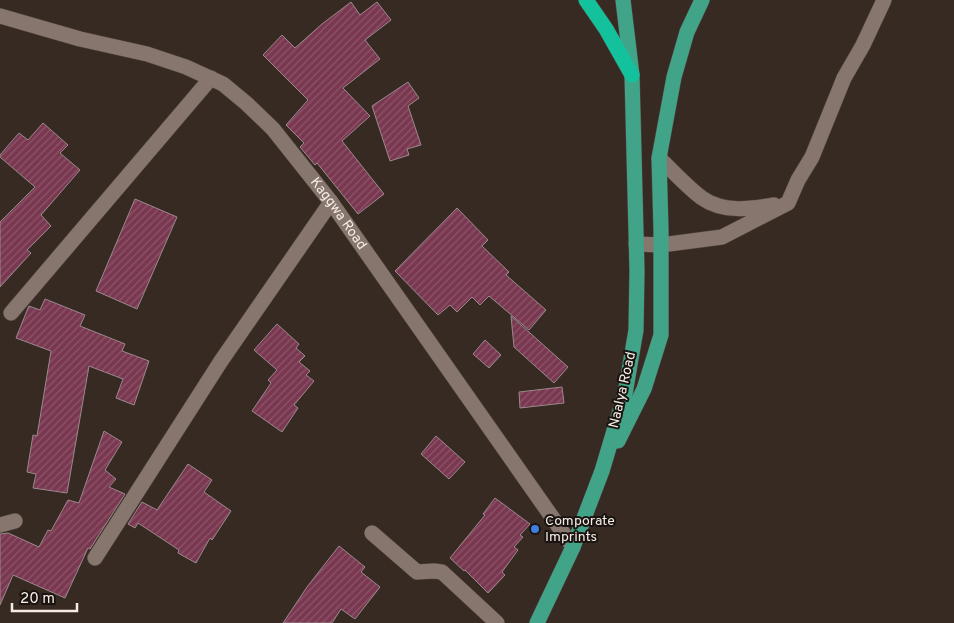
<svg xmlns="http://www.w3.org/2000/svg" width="954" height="623" font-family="Overpass,sans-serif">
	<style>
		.building { fill: url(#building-hatch); stroke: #9b898e }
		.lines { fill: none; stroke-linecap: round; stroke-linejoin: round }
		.minor-casing { stroke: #524640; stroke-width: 16 }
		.major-casing { stroke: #524640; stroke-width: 16 }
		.highway-casing { stroke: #524640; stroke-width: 16 }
		.minor { stroke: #86766d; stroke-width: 15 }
		.major { stroke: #41a489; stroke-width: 15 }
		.highway { stroke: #13c29c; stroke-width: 15 }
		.shop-dot { fill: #3f7fe0; stroke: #191410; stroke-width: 2 }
		.labels { text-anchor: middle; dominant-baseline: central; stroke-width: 4; stroke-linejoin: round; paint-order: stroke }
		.street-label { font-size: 14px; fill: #f5ece7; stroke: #191410 }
		.poi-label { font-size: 14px; fill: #f5ece7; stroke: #191410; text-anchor: start }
	</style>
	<defs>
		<pattern id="building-hatch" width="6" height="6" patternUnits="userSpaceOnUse" patternTransform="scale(1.25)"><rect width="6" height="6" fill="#793850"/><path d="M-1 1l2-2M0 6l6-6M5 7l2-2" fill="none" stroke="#8d5569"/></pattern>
	</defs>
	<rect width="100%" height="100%" fill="#362a22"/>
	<g class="building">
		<path d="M351,2L360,15L377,2L391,20L365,40L380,59L343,88L370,116L342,141L384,194L358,214L317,163L315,165L300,147L304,143L286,125L308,100L263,55L282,35L295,48L322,24Z"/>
		<path d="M408,82L419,98L408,106L421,145L407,149L409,155L390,161L372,106Z"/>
		<path d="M43,123L68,145L60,153L80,170L41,215L51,226L27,250L31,253L0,287V222L35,187L0,157V155L19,133L28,140Z"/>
		<path d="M135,199L177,217L137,309L96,291Z"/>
		<path d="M457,208L488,240L482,246L509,272L506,275L546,310L529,330L489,296L480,305L472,297L457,312L450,305L438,315L395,271Z"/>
		<path d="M45,299L85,315L80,326L125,344L122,351L149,361L134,405L116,398L123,379L89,366L67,493L33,488L36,474L27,472L33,435L37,436L51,351L16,338L28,308L29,306L40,310Z"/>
		<path d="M511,316L568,367L554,383L514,347Z"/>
		<path d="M277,324L299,344L296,348L305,356L299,362L310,371L306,375L314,381L294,405L298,408L282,432L252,411L271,383L268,380L277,370L254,350Z"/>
		<path d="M485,340L501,355L489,368L473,354Z"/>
		<path d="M562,387L564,403L520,408L519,392Z"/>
		<path d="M104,431L122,442L105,470L116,479L109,487L125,494L90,549L88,548L65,598L13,575L0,605V534L8,533L39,547L48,530L51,531L68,500L79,503Z"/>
		<path d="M436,436L465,462L449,479L421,454Z"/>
		<path d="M188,464L212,480L204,492L231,511L212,540L210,538L196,563L178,553L179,550L138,523L135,528L128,524L142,502L157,510Z"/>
		<path d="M495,498L530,524L520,535L523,537L514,547L518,550L502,572L505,575L488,593L465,570L464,571L450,558L485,515L483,514Z"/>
		<path d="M339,546L365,567L361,572L380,587L355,619L341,609L332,623H283L307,587Z"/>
	</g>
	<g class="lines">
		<g class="minor-casing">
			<g id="minor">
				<path id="s1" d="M0,16L80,39L147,54L186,67L223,84L246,103L273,129L331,202L573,547"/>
				<path d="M659,158C673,171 687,187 702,198C723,213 751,209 774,205"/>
				<path d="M636,244L661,245L722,237L788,203L798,180L812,157L844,78L863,45L884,0"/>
				<path d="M11,313L211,78"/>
				<path d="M0,525L15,521"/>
				<path d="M372,533L417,572L434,571L442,572L497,623"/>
				<path d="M95,558L221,361L331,202"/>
			</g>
		</g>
		<g class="major-casing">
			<g id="major">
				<path d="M618,441L644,389L661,335V230L659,158L674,77L687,32L702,0"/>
				<path d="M537,623L573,547L602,471L625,394L636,330L637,271L632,75L623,0"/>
			</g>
		</g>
		<g class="highway-casing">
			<path id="highway" d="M586,0L606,29L632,75"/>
		</g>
		<use href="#minor" class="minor"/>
		<use href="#major" class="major"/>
		<use href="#highway" class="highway"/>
	</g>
	<circle class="shop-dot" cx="535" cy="529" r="5"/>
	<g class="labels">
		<g class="street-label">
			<text stroke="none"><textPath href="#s1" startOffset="408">Kaggwa Road</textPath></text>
			<text transform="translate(623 390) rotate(-77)">Naalya Road</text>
		</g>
		<g class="poi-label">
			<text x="545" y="521">Comporate<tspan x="545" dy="16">Imprints</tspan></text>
		</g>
	</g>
	<path d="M12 603v8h65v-8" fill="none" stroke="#f5ece7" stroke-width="2.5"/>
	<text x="20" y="603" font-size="15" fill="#f5ece7" stroke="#191410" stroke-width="4" paint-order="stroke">20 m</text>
</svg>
